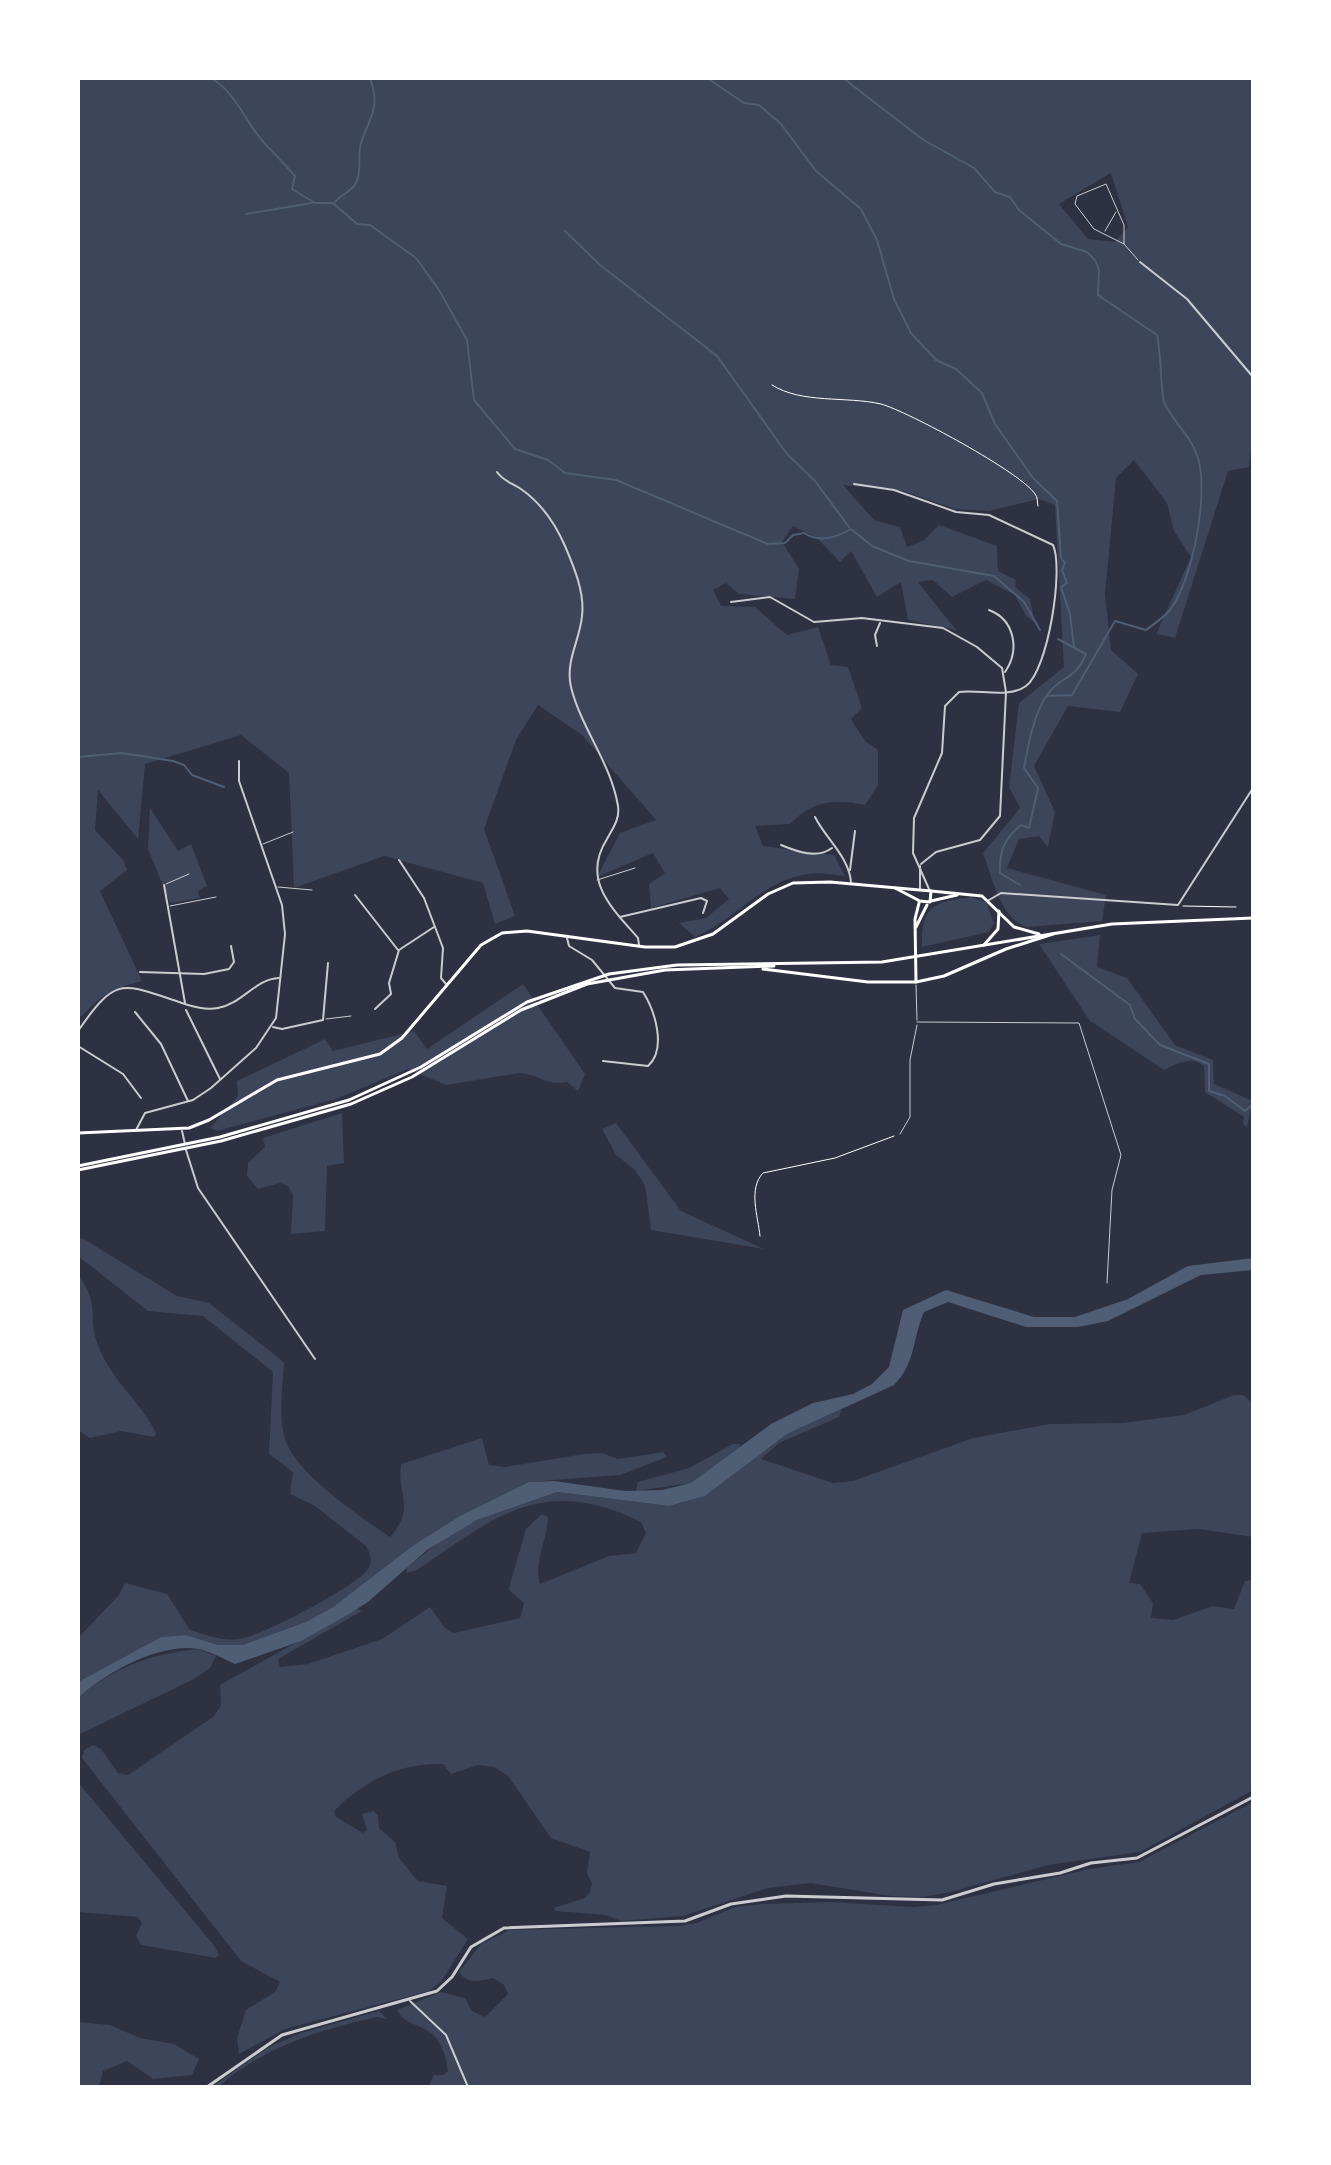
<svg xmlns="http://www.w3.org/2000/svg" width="1331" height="2165" font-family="'DM Sans',sans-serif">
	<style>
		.green { fill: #3c4559; fill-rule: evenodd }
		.water { fill: #4f5d75 }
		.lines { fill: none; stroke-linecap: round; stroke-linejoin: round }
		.stream { stroke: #4f5d75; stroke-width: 2 }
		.path { stroke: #fff; stroke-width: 1 }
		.service { stroke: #caccd0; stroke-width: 1 }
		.minor { stroke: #caccd0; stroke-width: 2 }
		.tertiary { stroke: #caccd0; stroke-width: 3 }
		.secondary { stroke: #fff; stroke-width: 3 }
		.trunk { stroke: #fff; stroke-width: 3 }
	</style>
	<rect width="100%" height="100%" fill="#2d3142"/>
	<g class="green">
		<path d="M78,78H1253V427L1249,467L1228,471L1175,638L1156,634L1191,557L1174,531L1167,503L1134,460L1116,478L1105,594L1111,650L1138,674L1120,712L1068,706L1034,766L1055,812L1048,847L1039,836L1019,839L1007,868L1106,895L1102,921L1027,927C1000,918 992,877 983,853L1020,808L1009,787L1019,703L1064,667L1055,505L1039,499L989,511L955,509L903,491L843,485L874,520L900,527L907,547L924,540L939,525L997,546L998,571L1016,580L1015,587L1030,599L1035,623L1026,616L1015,595L986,580L952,597L933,580L918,582L956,630L908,620L901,582L877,597L851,551L840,562L817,538L793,526L782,542L799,569L795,599L739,594L726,583L713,590L721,606L755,607L787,635L818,627L831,665L848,667L862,708L851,719L865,741L878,750V785L865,805C834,798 812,801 790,824L755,826L763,846L834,855L845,876C833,875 819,872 808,874C763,880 735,920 695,937L679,923L706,918L729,899L720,888L651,908L649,884L665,873L653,853L597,877L620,833L656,820L582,735L538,705L516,740L484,829L515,916L495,924L483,883L384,856L294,888L289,773L241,735L145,764L138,839L98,790L95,830L123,860L127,870L100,891L142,981C114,988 101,995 81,1017L78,1015ZM1111,173L1128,227L1115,242L1088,239L1059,204Z"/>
		<path d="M150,808L178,851L191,844L207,886L198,891L200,898L170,903L148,849Z"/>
		<path d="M971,897L986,902L994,923L989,932L922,947C920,906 934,902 971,897Z"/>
		<path d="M1100,935L1097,967L1127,978L1175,1045L1213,1060L1214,1084L1253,1101L1247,1127L1243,1124L1244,1117L1205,1092L1204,1066C1191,1055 1177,1064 1164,1070L1090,1021L1039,944Z"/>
		<path d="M523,984L585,1074L578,1091L567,1082C547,1086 539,1075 520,1073L446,1085L408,1069L336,1099L217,1131L210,1128L238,1096L237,1081L325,1039L333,1051L414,1031L427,1049Z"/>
		<path d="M342,1113L344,1163L327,1166L325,1231L291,1234L293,1195L288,1186L280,1183L258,1189L247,1176L248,1163L265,1147L263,1138Z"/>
		<path d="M616,1123L681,1211L764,1249L651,1230L645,1185L635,1170L616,1155L602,1129Z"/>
		<path d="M82,1238L177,1296L209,1303L284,1362C283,1387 277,1421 287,1444C301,1477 361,1517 390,1537C416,1507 397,1496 401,1464L482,1438L489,1465L505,1467L584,1454L602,1453L618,1459L663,1452L667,1457L620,1475L529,1482L411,1547L333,1607L306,1622L242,1645H218L186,1635L161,1637L78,1682V1638L119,1595L125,1583L167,1594L190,1630C206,1635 227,1643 244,1638C266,1633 357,1586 368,1569C373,1561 370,1553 366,1546L315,1506L290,1494L293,1472L269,1454L273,1372L203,1316L148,1311L78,1256V1239Z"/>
		<path d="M78,1275C101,1305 87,1316 98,1345C110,1379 140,1401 156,1433L154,1437L121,1431L90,1438L78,1430Z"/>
		<path d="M1234,1395H1243L1253,1403V1537L1199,1529L1142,1533L1129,1583L1140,1584L1153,1603L1151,1618L1173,1620L1213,1606L1234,1609L1245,1581L1253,1580V1790L1140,1852L1048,1865L951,1892L923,1897L891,1896L810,1883L768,1888L683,1916L621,1921L606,1915L556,1911L554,1908L585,1898L590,1892L592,1883L587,1873L590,1852L551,1838L508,1776L494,1767L478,1765L451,1774L443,1764C400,1763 365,1780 334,1811L336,1817L363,1833L367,1830L362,1814L374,1811L378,1816L379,1828L395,1842L399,1858L418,1881L447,1886L442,1918L468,1939L441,1982L429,1991L285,2029L239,2054L237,2038L246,2010L275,1992L280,1982L241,1961L82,1758L84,1750L94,1745L101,1749L118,1773L128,1775L213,1717L221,1706L220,1685L356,1609L362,1611L278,1659L280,1667L308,1664L382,1639L430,1607L445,1628L454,1633L520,1618L524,1603L509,1590L510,1584L526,1529L542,1514L548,1517C548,1538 533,1564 540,1584L609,1556L636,1553L646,1533L641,1522C544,1474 496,1516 417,1570L407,1573L406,1568L444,1538L477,1520L557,1492L669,1506L705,1496L787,1434L842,1409L839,1417L779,1443L761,1459L833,1483L853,1481L973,1438L1050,1424L1122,1423L1184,1415Z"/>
		<path d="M733,1444H739L740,1449L691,1483L636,1491L638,1482L689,1468Z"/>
		<path d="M198,1649L216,1656L210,1668L194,1679L78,1735V1698C111,1668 154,1653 198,1649Z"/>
		<path d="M78,1782L213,1944L219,1954L216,1958L141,1945L136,1936L142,1923L138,1917L78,1912Z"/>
		<path d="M1253,1802V2087H428L434,2075H443L448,2071C440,2016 410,2034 397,2010L441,1992L465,1998L472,2011L485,2017L508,1994L504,1985L493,1978C479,1981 468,1985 459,1972L481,1944L510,1930L677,1926L697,1923L735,1907L763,1904L831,1902L913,1907L936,1905L1089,1869L1139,1862Z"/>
		<path d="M379,2011L387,2019L377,2017C318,2030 264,2047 218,2087H212L267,2048L301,2033Z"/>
		<path d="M78,2022L110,2025L140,2038L174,2044L199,2059L192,2075L153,2079L127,2061L103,2071L99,2087H78Z"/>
	</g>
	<path class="water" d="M1253,1258V1270L1201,1275L1108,1321L1078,1327H1026L948,1302L924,1312C912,1339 916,1363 894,1385L787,1434L705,1496L669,1506L557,1492L477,1520L427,1550L368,1602L349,1614L301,1641L235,1664C224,1659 211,1652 199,1649C160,1642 105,1673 78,1698V1682L161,1637L186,1635L218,1645H242L306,1622L333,1607L411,1547L460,1516L529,1482L554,1481L625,1491L662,1490L691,1483L771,1424L813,1403L853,1394L872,1384L889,1367L903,1310L946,1290L1034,1317H1075L1128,1299L1188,1266Z"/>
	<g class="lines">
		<g class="stream">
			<path d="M211,78C235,92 243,117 260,138C270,150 284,163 295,176L292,189L315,203H333"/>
			<path d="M707,78L744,103L759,105L781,124L816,171L861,209L877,240L894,299L911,333L936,360L956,369L982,393L995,424L1033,478L1057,501L1061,558L1065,563L1062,570L1067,583L1061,587L1070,614L1074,647"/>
			<path d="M843,78L922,139L974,168L995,192L1010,197L1019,210L1061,244L1087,252L1095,260L1099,270L1098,295L1157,335C1161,351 1161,394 1164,402C1172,421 1190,434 1197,455C1210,490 1193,580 1170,610C1163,618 1154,624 1146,630L1115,621L1072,695L1047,696"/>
			<path d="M335,202C340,196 349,192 354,186C363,174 357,156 361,143C370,116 381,108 370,78"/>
			<path d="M334,204L357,224L370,225L416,258L439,290L467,340L474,400L515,449L548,460L565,473L616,480L768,544L785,543L793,535L804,533C819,543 836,538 851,529L872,546L909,561L994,576L1024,602L1040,630"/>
			<path d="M246,214L312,203"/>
			<path d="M565,231L600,265L717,356L787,454L815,481L849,527"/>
			<path d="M78,757L122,753L173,761L184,765L192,775L224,787"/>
			<path d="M1020,885L1000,873C999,851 1004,839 1021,825L1029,828L1038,788L1024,768C1028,746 1034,713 1047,695C1061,675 1075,681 1086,654L1058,639"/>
			<path d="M1061,954L1130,1005L1135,1019L1160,1045L1209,1064V1091L1225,1096L1245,1111L1253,1104"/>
		</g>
		<g class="path">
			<path d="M772,385C802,404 846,396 881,404C907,411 1022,473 1035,494C1038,497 1037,502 1038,506"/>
			<path d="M1183,906L1236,907"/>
			<path d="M760,1236C758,1216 748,1189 763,1173L835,1158L894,1136"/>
		</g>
		<g class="service">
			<path d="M1105,231L1116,212"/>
			<path d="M1124,244L1094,229L1075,204L1077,196L1106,184L1124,225V244L1138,260"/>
			<path d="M263,844L293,832"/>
			<path d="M597,880L635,868"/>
			<path d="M166,884L189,874"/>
			<path d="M278,887L312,890"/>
			<path d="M170,906L216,897"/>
			<path d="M916,985L917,1020"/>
			<path d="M326,1019L351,1016"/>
			<path d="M917,1022L1079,1023L1121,1155L1112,1190L1107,1283"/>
			<path d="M900,1134L910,1117V1060L917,1025"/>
		</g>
		<g class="minor">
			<path d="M1140,262L1187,299L1253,377"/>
			<path d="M497,472C503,481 512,483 521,489C541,503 555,523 565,546C574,567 585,593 582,616C580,640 565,661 571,687C581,728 611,763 618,806C620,819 613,828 607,839C581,880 612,908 638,938L639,945"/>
			<path d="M854,484L894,490L956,512L989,515L1053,545C1064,569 1048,670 1026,686C1008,699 979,689 959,692L945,706L942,753L914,818L913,853L929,889"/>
			<path d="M731,602L770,597L814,622L862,618L943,628L977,647L1002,668L1006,692L1000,816L980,840L936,852L921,864"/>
			<path d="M989,610C1015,620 1020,650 1005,672"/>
			<path d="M877,646L875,635L880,623"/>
			<path d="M815,817C826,839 849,857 851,882"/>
			<path d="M781,845C798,852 817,859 832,848"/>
			<path d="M399,860L424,898L443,948L441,978L446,984"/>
			<path d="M920,866V888"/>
			<path d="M850,870L855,831"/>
			<path d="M164,885L185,1003"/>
			<path d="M355,895L398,950"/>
			<path d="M989,900L1001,893L1178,905L1253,788"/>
			<path d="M620,917L701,898L707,901L703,913"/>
			<path d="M567,938L569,946L592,960L615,988L643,992C655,1011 667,1049 648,1066L603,1061"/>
			<path d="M140,972L204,974L229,969L234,962L231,946"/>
			<path d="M375,1009L391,994L389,983L399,950L434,927"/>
			<path d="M186,1010L220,1079"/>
			<path d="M135,1012L161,1044L188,1101"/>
			<path d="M273,1027L282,1029L323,1020L328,963"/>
			<path d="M78,1031C117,975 121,983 182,1003C194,1007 205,1010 218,1008C242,1004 255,979 279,978"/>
			<path d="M78,1046L123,1074L141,1098"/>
			<path d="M136,1130L145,1113L193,1100L211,1088L256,1048L276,1018L285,934L282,905L239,781V761"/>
			<path d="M182,1131L185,1144"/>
			<path d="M186,1150L198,1188L315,1359"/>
			<path d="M410,2001L446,2035L468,2087"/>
		</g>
		<path class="tertiary" d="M207,2087L282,2035L437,1991L452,1977L471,1947L504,1928L685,1921L731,1904L786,1896L942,1900L994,1884L1060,1873L1091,1863L1137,1858L1253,1797"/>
		<g class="secondary">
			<path d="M895,888L918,900"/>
			<path d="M916,927L927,905"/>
			<path d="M916,982L915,919L919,903"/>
			<path d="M78,1133L189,1128L209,1120L277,1080L380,1054L402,1038L481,945L502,933L527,931L645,947H675L713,934L768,894L793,883L830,882L931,891L930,902L919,901"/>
		</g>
		<g class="trunk">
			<path d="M931,891L982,896L1014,927L1039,934"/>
			<path d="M931,901L957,895"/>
			<path d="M984,945L998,929L999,911"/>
			<path d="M763,969L868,982H916L944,976L1006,949L1053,934"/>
			<path d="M78,1166L220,1137L349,1100L421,1067L527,1002L609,974L677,965L882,962L1112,924L1253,918"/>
			<path d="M78,1170L221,1141L351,1104L412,1077L521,1010L587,984L665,970L774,966"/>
		</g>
	</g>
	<rect width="1331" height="2165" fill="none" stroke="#ffffff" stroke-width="160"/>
</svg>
